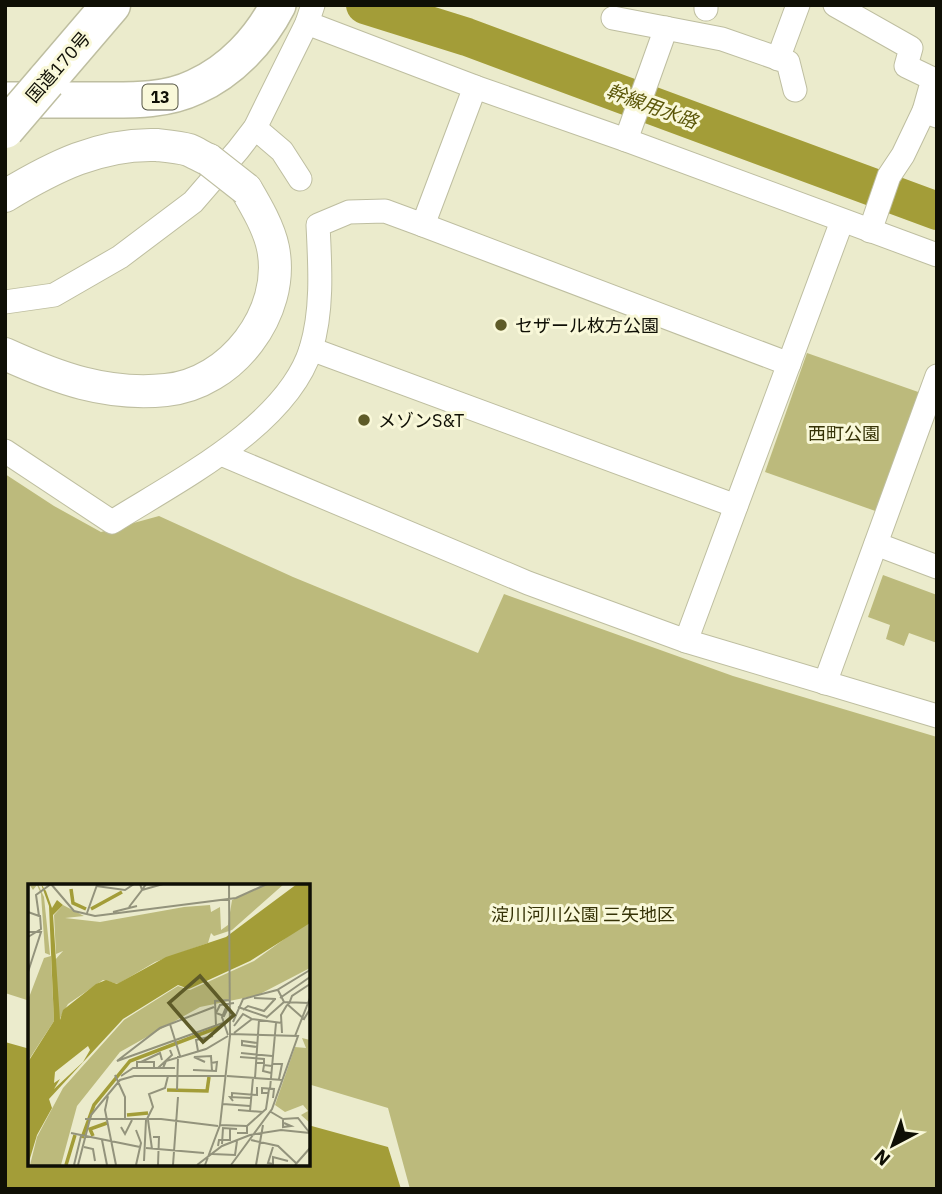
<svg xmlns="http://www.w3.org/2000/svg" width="942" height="1194" font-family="'IBM Plex Sans','Noto Sans JP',sans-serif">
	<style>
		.green { fill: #bcba7c }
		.water { fill: #a39d38 }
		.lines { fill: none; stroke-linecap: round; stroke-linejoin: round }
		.river { stroke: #a39d38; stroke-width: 38 }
		.street-casing { stroke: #bebea0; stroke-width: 25 }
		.secondary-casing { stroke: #bebea0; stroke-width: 34 }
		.primary-casing { stroke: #bebea0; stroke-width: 38 }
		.highway-casing { stroke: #bebea0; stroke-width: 41 }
		.street { stroke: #fff; stroke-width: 23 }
		.secondary { stroke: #fff; stroke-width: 32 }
		.primary { stroke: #fff; stroke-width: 35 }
		.highway { stroke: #fff; stroke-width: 38 }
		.secondary-bridge-casing { stroke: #bebea0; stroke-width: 34; stroke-linecap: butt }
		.highway-bridge-casing { stroke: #bebea0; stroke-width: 41; stroke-linecap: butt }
		.secondary-bridge { stroke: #fff; stroke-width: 32 }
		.highway-bridge { stroke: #fff; stroke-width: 38 }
		.poi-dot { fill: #5e5b28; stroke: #f9f8d9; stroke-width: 2.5 }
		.labels { text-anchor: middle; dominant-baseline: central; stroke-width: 6; stroke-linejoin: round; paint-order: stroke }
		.shield { fill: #f9f8d9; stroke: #555545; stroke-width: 2 }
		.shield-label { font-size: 16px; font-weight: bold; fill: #0f0f05 }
		.street-label { font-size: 18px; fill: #0f0f05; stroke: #f9f8d9 }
		.poi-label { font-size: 18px; fill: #0f0f05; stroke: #f9f8d9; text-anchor: start }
		.park-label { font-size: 18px; fill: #353206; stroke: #f9f8d9 }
		.water-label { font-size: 19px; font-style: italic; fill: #5b5709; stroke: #f9f8d9 }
		.inset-river { fill: none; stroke: #a39d38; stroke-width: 3.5 }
		.inset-road { fill: none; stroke: #93937c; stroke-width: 2 }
		.view { fill: #5e5b28; fill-opacity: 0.15; stroke: #5e5b28; stroke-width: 3.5 }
		.inset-edge { fill: none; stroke: #0f0f05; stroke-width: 3.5 }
	</style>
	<rect width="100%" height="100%" fill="#ebebcc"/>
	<g class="green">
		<path d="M807,353L924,394L881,513L765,472Z"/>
		<path d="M5,474L54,506L101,532L159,516L293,577L478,653L504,594L733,676L937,737V1189H410L388,1108L308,1084V886H30V1001L5,993Z"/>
		<path d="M883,575L937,595V643L909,633L904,646L886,639L890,625L868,617Z"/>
	</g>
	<path class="water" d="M5,1042L30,1049V1164H308V1125L388,1147L401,1189H5Z"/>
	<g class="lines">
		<path class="river" d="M365,5L467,37L937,211"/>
		<g class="street-casing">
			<g id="street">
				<path d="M835,5L911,48L906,66L933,79L924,111L937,116"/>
				<path d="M706,9V5"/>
				<path d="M613,18L722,39L788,62L795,90"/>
				<path d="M307,23L475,87L626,140L937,255"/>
				<path d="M778,59L798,5"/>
				<path d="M255,128L282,151L300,179"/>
				<path d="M626,140L666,28"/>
				<path d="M423,225L789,364"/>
				<path d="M870,231L889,176L903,155L924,111"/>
				<path d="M5,302L54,295L120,257L193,202L238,150L255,128L307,23L313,5"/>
				<path d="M311,349L736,506"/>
				<path d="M5,451L112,522C177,481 287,426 311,349C323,310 320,265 318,225L349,212L385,211L423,225L475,87"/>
				<path d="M221,454L528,583L686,641L937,716"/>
				<path d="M876,544L937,567"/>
				<path d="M686,641L842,221"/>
				<path d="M825,683L937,376"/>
			</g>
		</g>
		<g class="secondary-casing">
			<g id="secondary">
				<path d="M5,196C53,167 100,143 157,145C167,146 180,147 189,150C196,153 202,157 209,160"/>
				<path d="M5,354C58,378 106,396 166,390C231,384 286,313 273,248C269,228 256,206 246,189"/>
			</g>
		</g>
		<g class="primary-casing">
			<path id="primary" d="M8,100C37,100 65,100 94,100C128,100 164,102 195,87C231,71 260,40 278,5"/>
		</g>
		<g class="highway-casing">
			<path id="highway" d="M46,81L111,5"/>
		</g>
		<use href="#street" class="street"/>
		<use href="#secondary" class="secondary"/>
		<use href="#primary" class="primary"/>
		<use href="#highway" class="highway"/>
		<g class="secondary-bridge-casing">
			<path id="secondary-bridge" d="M209,160L246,189"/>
		</g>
		<g class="highway-bridge-casing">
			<path id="highway-bridge" d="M5,129L46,81"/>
		</g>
		<use href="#secondary-bridge" class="secondary-bridge"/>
		<use href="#highway-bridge" class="highway-bridge"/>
	</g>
	<g class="poi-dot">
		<circle cx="501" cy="325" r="7"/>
		<circle cx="364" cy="420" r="7"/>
	</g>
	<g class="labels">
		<rect class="shield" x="142.5" y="84.5" width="35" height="25" rx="5"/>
		<g class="shield-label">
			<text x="160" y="97">13</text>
		</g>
		<g class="street-label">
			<text transform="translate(58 67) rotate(-49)">国道170号</text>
		</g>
		<g class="poi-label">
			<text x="515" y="325">セザール枚方公園</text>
			<text x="378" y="420">メゾンS&amp;T</text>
		</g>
		<g class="park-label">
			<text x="844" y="433">西町公園</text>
			<text x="583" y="914">淀川河川公園 三矢地区</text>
		</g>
		<g class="water-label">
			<text transform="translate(652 106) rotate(20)">幹線用水路</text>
		</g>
	</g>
	<g transform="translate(28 884)">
		<rect width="282" height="282" fill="#ebebcc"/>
		<path d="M1,0H10L16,13L22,71L17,69L13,10L9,1L5,6ZM240,0H256L204,46L186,52L183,49L180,59L127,78L90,100L75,96L40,120L31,136L27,76L35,67L28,70L26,31L35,21L56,32L37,34L72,38L156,23L182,21L183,28L192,23L193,46L200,41L204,16ZM280,38L282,84L230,111L172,123L92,168L49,222L33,281H2L9,253L35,204L96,136L150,102L162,106L226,77ZM23,72L26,137L0,177V116L16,74ZM274,154L282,156V239L273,231L280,227L275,221L257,228L247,221L267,163L278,164Z" fill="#bcba7c"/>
		<path d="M13,0L18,7L24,24L29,16L35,21L25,31L32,136L35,126L68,100L78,96L89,100L138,73L198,53L269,0H282V39L222,77L161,105L150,101L95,135L21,215L24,224L9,251L0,281V178L26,137L21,22ZM60,162L62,166L55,178L26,205L32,195L26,199L27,188Z" fill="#a39d38" fill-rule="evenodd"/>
		<path class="inset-river" d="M43,5L45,19L58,25M63,25L94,8M139,206L179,207L181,193M99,231L120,229M65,252L62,245L79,239M54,254L66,221L102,177L191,143M38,281L47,251"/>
		<path class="inset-road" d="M23,0L46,27L67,32L208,14L239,0M118,0L114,6L135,0M68,2L97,6L106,0M101,23L114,6L112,0M0,28L11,32L8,11L23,0M85,28L109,22M59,29L69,1M0,48H13L0,88M0,53L13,45L12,31M250,106L256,118L281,119M226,114L248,115M252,114L282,93M259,120L276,135L282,125M261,120L264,112L282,100M199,121L194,133L200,151M186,123L132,144L89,177L195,139M210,123L239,133M200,124L196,132L188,129L192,121L206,119M215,126L220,122L236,127L247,115M238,134L256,118M205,138L215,115L249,106L282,86M142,140L152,172M188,142L187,117L202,116M206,142L215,130L224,135M206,149L224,135L254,139M254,149L253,131L259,121M202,150L270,152L244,225L203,281M267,152L282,114M229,163L214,161V157L229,159M170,167L168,156L185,152M213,169L244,172M212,173L236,175V179H228M113,178L132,169L134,176M177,178L166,173L183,172L184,187M244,180H254L251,195M109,184V178H126V184M130,184L144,171L142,166M135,184L138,177L178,165L200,152M165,186L188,187L189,178L183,179M243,189L235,187L236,181L244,182M87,191L97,213V236M93,192L105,184H147M199,192L255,196M227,194L231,136M242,205L248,139M149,206L150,172M241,209H234V204L246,205L245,214M80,212L77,226L88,281M204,213V209L229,211V203M205,217L202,213L223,214M195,220L222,222M210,226L235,228M222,227L225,194M243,228L255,235L270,234L281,248M57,235H133L190,242M119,235L125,223L121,210L137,204L140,192M255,235V243L263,242L256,239M120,236L124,265M192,241L219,242M93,243L97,250L104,236M43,249L112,263M209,249H219V242L238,225L241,205M125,253H131L130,281M74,256L79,281M223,256L250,262L268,279M194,260L195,244L209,245M190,262L191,256H202V245M56,263L65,265L67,277M245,263L240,279L245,280V273L260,277M118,264L176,269M184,270L207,271L209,257M116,277L118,236M46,281L53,252M50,281L63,231L92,196L106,192H198M108,281L113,259L108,246M145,281L150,213M169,281L194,262L222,251L253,246L282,249M177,281L192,241L202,152L201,0M228,281L235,241M267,281L282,264"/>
		<path class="view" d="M172,92L206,131L175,158L141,119Z"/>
		<rect width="282" height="282" class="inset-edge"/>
	</g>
	<rect width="942" height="1194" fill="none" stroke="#0f0f05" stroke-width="14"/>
	<g transform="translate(893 1145) rotate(221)" stroke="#f9f8d9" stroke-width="5" paint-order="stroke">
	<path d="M0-5L12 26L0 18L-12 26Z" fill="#0f0f05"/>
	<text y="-10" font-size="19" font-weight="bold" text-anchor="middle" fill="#0f0f05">N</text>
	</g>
</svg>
